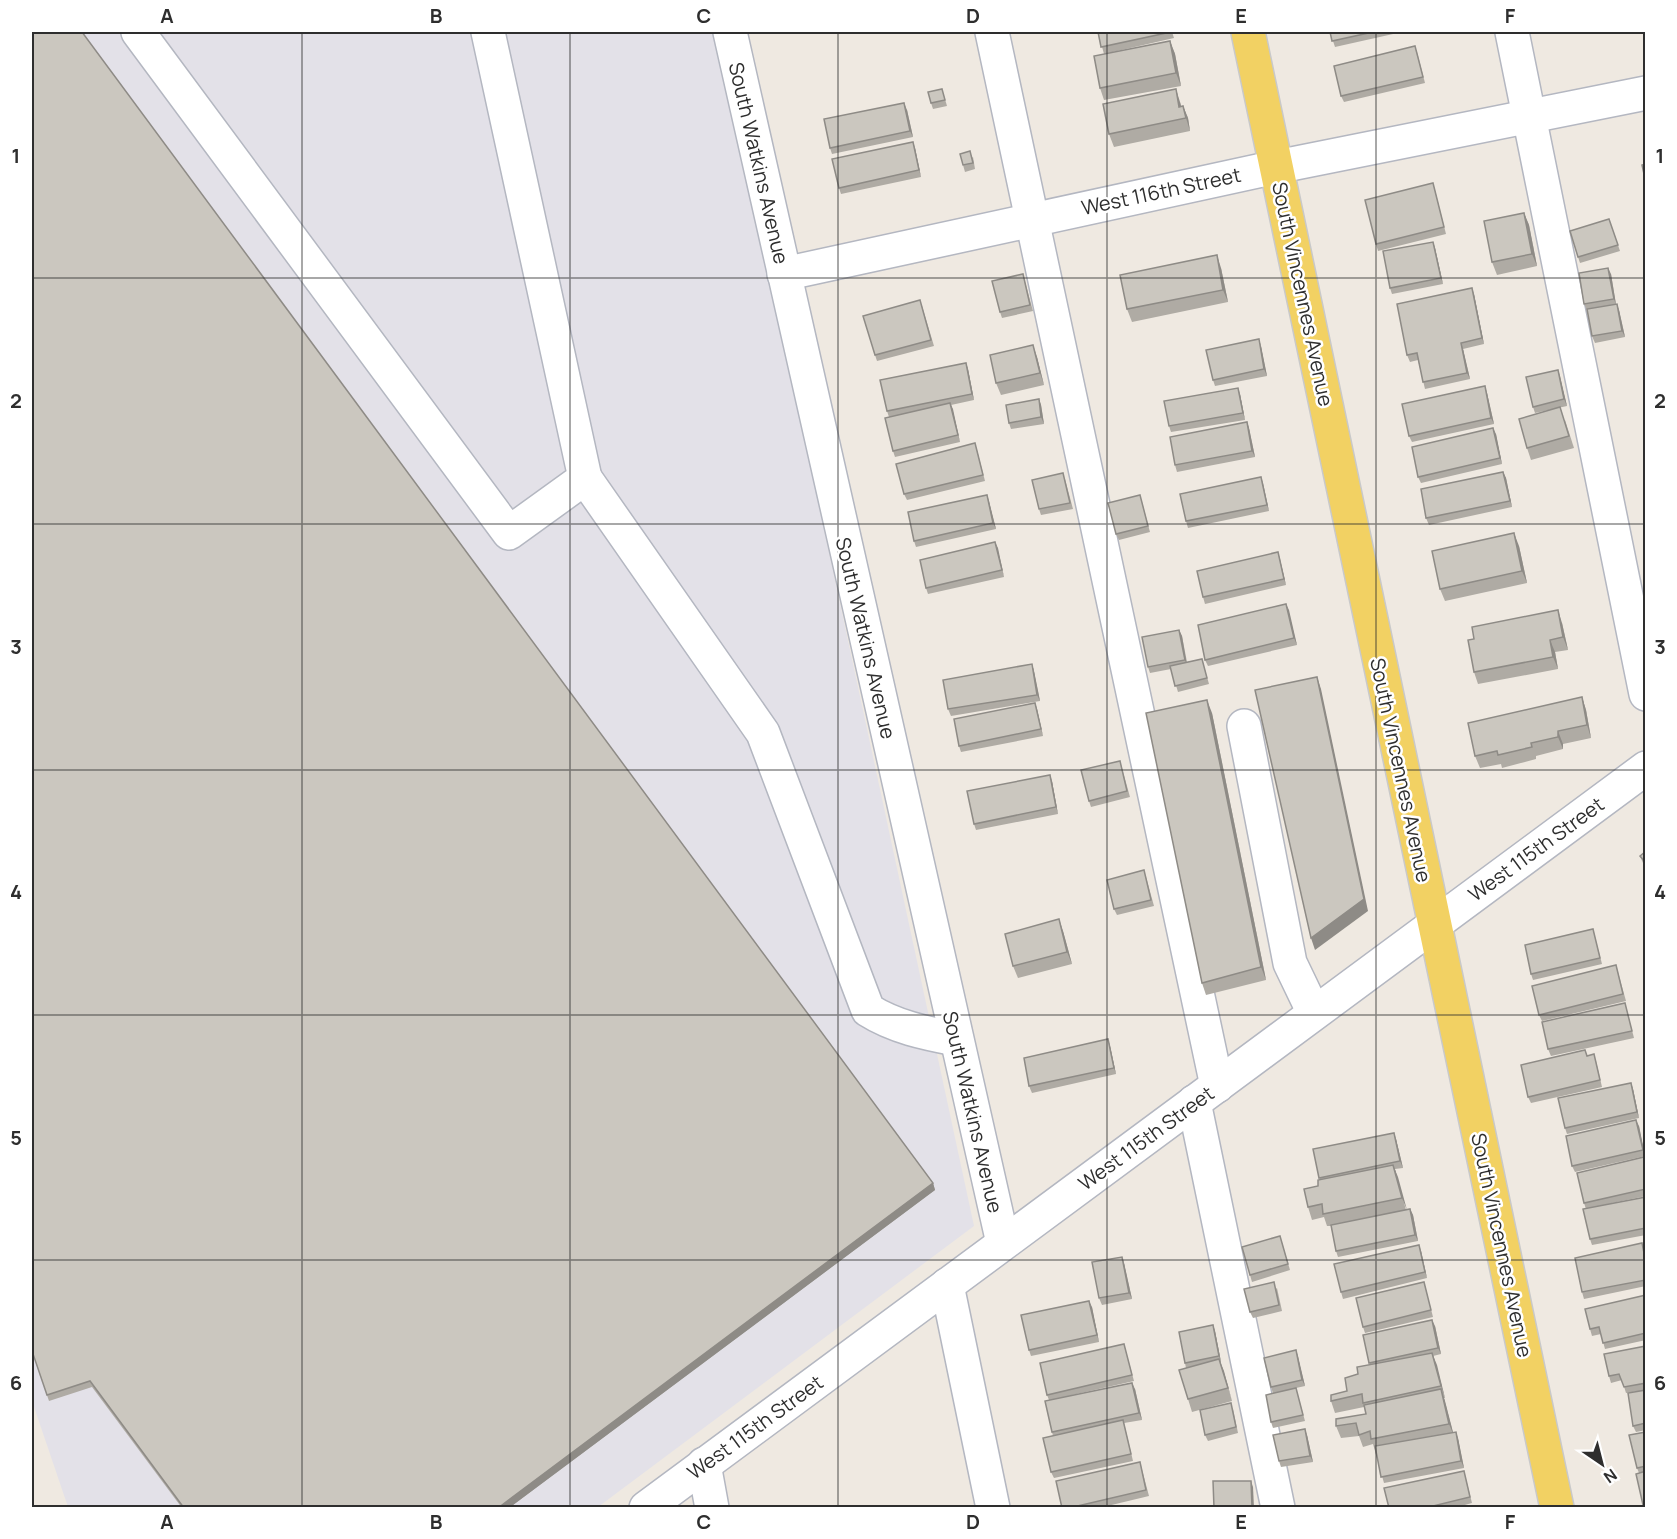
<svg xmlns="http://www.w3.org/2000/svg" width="1677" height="1539" font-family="Manrope,sans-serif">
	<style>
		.industrial { fill: #e3e1e8 }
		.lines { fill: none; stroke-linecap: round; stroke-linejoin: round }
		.minor-casing { stroke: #b4b7c1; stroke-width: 36 }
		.major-casing { stroke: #c9c9c9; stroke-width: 36 }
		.minor { stroke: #fff; stroke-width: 33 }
		.major { stroke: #f2d163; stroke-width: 33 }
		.wall { fill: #afaba4 }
		.shaded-wall { fill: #8e8b86 }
		.building { fill: #cbc7bf; stroke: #8e8b86; stroke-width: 1.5 }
		.grid { fill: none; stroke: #2e2e2e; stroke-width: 1.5; stroke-opacity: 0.55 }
		.labels { text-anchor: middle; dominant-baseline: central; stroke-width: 5; stroke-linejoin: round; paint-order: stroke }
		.street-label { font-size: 20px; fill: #2e2e2e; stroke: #fff }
		.neatline { fill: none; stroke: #2e2e2e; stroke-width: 2 }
		.grid-label { font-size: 20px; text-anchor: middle; font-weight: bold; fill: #2e2e2e }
	</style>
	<rect width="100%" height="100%" fill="#efe9e1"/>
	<path class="industrial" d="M32,32H717L974,1226L598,1507H68L32,1401Z"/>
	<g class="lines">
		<g class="minor-casing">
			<g id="minor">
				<path d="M138,32L509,533L585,478L488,32"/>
				<path d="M730,32L1003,1243"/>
				<path d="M992,32L1217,1086"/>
				<path d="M1512,32L1646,694"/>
				<path d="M784,274L1276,167L1646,93"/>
				<path d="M585,478L763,733L868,1010C895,1027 925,1033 956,1039"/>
				<path d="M1244,726L1290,963L1314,1013"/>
				<path d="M1194,1102L1278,1508"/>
				<path d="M947,1285L993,1508"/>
				<path d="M704,1464L712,1508"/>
				<path d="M646,1508L1646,768"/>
			</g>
		</g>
		<g class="major-casing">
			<path id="major" d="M1248,32L1557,1508"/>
		</g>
		<use href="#minor" class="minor"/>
		<use href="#major" class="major"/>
	</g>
	<g class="wall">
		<path d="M32,32L933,1183L935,1190L509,1508H182L92,1387L49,1401L32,1351Z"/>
		<path d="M1098,32H1172L1174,38L1104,54Z"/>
		<path d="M1330,32H1402L1335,47Z"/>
		<path d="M1170,41L1175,54L1181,86L1104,100L1100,88Z"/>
		<path d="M1417,52L1425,83L1344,102L1341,96Z"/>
		<path d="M942,89L947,106L933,109L931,103Z"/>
		<path d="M1180,102L1181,106H1183L1188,118L1190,131L1114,147L1109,134Z"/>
		<path d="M907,110L913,137L832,154L830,148Z"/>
		<path d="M915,148L921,177L841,194L839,188Z"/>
		<path d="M973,157L975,169L965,172L963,165Z"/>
		<path d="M1435,190L1446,234L1378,251L1376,244Z"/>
		<path d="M1524,213L1529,225L1537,266L1497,275L1492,262Z"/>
		<path d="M1609,219L1620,251L1580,263L1578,257Z"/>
		<path d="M1433,242L1435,248L1443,284L1392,294L1390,288Z"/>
		<path d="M1221,268L1228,302L1132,322L1127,309Z"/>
		<path d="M1023,274L1033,311L1002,318L1000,312Z"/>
		<path d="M1611,274L1616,304L1619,310L1625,337L1595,343L1592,336L1587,310L1584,304Z"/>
		<path d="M1474,294L1484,344L1463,349L1470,379L1425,389L1418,360L1410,362L1407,355Z"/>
		<path d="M922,306L934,346L877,361L875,355Z"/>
		<path d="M1261,346L1267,376L1215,386L1213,380Z"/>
		<path d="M1037,357L1044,385L1001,395L996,383Z"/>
		<path d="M966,363L968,369L974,400L951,405L960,442L895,457L893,451L889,417L887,411Z"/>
		<path d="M1558,370L1567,406L1535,413L1533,407Z"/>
		<path d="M1487,393L1494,424L1412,442L1409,436Z"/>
		<path d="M1240,394L1245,420L1171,432L1169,426Z"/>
		<path d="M1039,399L1041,405L1044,424L1011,429L1009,423Z"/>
		<path d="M1565,420L1574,448L1531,460L1527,448Z"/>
		<path d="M1247,422L1249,428L1255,457L1177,472L1175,465Z"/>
		<path d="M1496,434L1502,464L1421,483L1418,477Z"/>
		<path d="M977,450L985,481L907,500L904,494Z"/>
		<path d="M1503,472L1506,478L1512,507L1429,525L1426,518Z"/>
		<path d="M1261,477L1269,511L1188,528L1186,521Z"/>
		<path d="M1065,479L1073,509L1041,515L1039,509Z"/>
		<path d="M987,495L996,529L916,547L914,541Z"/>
		<path d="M1142,502L1150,532L1119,540L1116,534Z"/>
		<path d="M995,542L1004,577L928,594L926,588Z"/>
		<path d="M1519,546L1527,583L1445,601L1440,589Z"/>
		<path d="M1278,552L1286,585L1205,604L1203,597Z"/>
		<path d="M1286,604L1297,645L1208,666L1205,660Z"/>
		<path d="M1562,623L1568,650L1555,652L1558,669L1478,684L1474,672Z"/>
		<path d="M1179,630L1182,636L1187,662L1202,659L1209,684L1178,692L1171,669L1150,673L1148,667Z"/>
		<path d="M1032,664L1034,671L1040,701L951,716L948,709Z"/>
		<path d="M1582,697L1586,710L1591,738L1563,744V749L1536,756V759L1502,768L1501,764L1480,768L1475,756Z"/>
		<path d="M1035,703L1037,709L1043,736L961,752L959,746Z"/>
		<path d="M1212,713L1266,980L1206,995L1202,983Z"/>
		<path d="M1120,761L1130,797L1091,807L1089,801Z"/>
		<path d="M1052,781L1058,814L976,830L974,824Z"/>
		<path d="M1646,851V870L1640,856Z"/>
		<path d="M1146,877L1154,906L1117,915L1114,909Z"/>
		<path d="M1593,929L1602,964L1533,980L1531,974Z"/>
		<path d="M1063,931L1072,964L1018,978L1013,966Z"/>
		<path d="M1616,965L1626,1001L1542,1021L1539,1015Z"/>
		<path d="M1625,1003L1634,1038L1551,1056L1548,1049Z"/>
		<path d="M1108,1039L1110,1046L1116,1074L1032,1093L1029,1086Z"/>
		<path d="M1587,1056L1596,1061L1602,1087L1531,1103L1528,1097Z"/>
		<path d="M1631,1083L1633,1089L1639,1118L1567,1134L1565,1128Z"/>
		<path d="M1639,1126L1645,1156L1575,1172L1572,1166Z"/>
		<path d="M1396,1139L1403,1168L1395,1169L1406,1210L1410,1209L1413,1215L1418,1241L1338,1257L1336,1251L1331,1226H1327L1324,1217L1312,1220L1308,1207L1318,1186L1320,1180L1313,1149Z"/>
		<path d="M1644,1157L1646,1161V1196L1607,1204L1646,1197V1235L1592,1245L1590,1239L1586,1209L1584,1203Z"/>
		<path d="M1280,1236L1290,1270L1252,1282L1250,1275Z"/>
		<path d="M1642,1243L1646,1253V1286L1584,1299L1582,1292Z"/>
		<path d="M1421,1251L1427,1278L1343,1299L1341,1292Z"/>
		<path d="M1122,1257L1124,1263L1132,1299L1102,1305L1099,1298Z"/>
		<path d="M1424,1282L1433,1317L1365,1333L1363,1327Z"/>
		<path d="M1277,1288L1282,1311L1253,1318L1250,1312Z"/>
		<path d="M1646,1295V1340L1605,1349L1601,1334L1592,1336L1590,1329Z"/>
		<path d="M1092,1307L1099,1342L1031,1356L1029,1350Z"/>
		<path d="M1213,1325L1215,1331L1221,1362H1220L1232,1401L1192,1412L1188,1399L1186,1368L1185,1363Z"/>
		<path d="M1435,1326L1441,1354L1433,1356L1445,1398H1444L1453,1433L1458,1438L1464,1468L1384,1483L1373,1444L1363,1447L1359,1436L1341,1438L1336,1426L1366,1414L1364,1407L1335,1413L1331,1401L1347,1391L1358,1374L1370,1365L1363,1335Z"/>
		<path d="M1124,1344L1134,1381L1072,1395L1135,1389L1142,1420L1124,1423L1133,1461L1054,1478L1051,1472L1053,1436L1052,1432L1049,1400L1047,1395Z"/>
		<path d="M1646,1346V1390L1626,1393L1622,1380L1611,1383L1609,1376Z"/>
		<path d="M1296,1350L1305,1386L1296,1388L1305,1421L1273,1428L1271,1422L1273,1393L1271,1387Z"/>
		<path d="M1646,1390V1430L1636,1432L1633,1426Z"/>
		<path d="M1233,1409L1238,1433L1208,1441L1205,1435Z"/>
		<path d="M1646,1432V1508H1644L1639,1473L1637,1468Z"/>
		<path d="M1307,1435L1313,1462L1281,1467L1279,1461Z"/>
		<path d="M1140,1462L1149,1496L1099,1508H1062Z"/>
		<path d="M1464,1471L1472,1503L1454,1508H1389Z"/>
	</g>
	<g class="shaded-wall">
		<path d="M1170,41L1175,54L1181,86L1176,73Z"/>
		<path d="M1176,89L1180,102L1184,119L1179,107Z"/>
		<path d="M904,103L907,110L913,137L910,131Z"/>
		<path d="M1183,106L1188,118L1190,131L1186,118Z"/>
		<path d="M913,142L915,148L921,177L919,170Z"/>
		<path d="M1524,213L1529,225L1537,266L1532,254Z"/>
		<path d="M1433,242L1435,248L1443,284L1441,278Z"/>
		<path d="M1217,255L1221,268L1228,302L1223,290Z"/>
		<path d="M1608,268L1611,274L1616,305L1614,299Z"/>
		<path d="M1472,288L1474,294L1484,344L1482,338Z"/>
		<path d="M1617,304L1619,310L1625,337L1622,331Z"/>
		<path d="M1259,339L1261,346L1267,376L1264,369Z"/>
		<path d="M1461,343L1463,349L1470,379L1467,373Z"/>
		<path d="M1033,345L1037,357L1044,385L1040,373Z"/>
		<path d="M966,363L968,369L974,400L972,394Z"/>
		<path d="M1558,370L1560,376L1567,406L1564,399Z"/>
		<path d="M1485,386L1487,393L1494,424L1491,418Z"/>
		<path d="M1238,388L1240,394L1245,420L1243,413Z"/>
		<path d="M1039,399L1041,405L1044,424L1041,417Z"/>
		<path d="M950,403L953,409L960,442L958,435Z"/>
		<path d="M1247,422L1249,428L1255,457L1252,451Z"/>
		<path d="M1493,428L1496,434L1502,464L1500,458Z"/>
		<path d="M1503,472L1506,478L1512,507L1510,501Z"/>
		<path d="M1261,477L1263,483L1269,511L1267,505Z"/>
		<path d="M987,495L989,501L996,529L993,523Z"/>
		<path d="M1514,533L1519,546L1527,583L1522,571Z"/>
		<path d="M995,542L998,548L1004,577L1002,570Z"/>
		<path d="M1278,552L1280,559L1286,585L1284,579Z"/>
		<path d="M1286,604L1289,610L1297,645L1294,638Z"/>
		<path d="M1558,610L1562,623L1568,650L1563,637Z"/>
		<path d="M1179,630L1182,636L1187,666L1185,660Z"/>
		<path d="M1550,640L1555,652L1558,669L1553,657Z"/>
		<path d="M1032,664L1034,671L1040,701L1037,695Z"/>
		<path d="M1317,677L1321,689L1368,911L1315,950L1311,938Z"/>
		<path d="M1582,697L1586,710L1591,738L1587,725Z"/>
		<path d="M1207,700L1212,713L1266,980L1261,967Z"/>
		<path d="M1035,703L1037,709L1043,736L1041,729Z"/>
		<path d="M1558,731L1563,744V749L1558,737Z"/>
		<path d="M1050,775L1052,781L1058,814L1056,807Z"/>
		<path d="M1059,919L1063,931L1072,964L1067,952Z"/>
		<path d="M1108,1039L1110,1046L1116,1074L1114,1068Z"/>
		<path d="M1631,1083L1633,1089L1639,1118L1637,1112Z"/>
		<path d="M1636,1120L1639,1126L1645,1156L1643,1150Z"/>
		<path d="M1394,1133L1396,1139L1403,1168L1400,1161Z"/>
		<path d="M1393,1165L1398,1177L1407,1210L1402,1198Z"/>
		<path d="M933,1183L935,1190L509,1508H498Z"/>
		<path d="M1410,1209L1413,1215L1418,1241L1415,1235Z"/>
		<path d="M1419,1245L1421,1251L1427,1278L1425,1272Z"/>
		<path d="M1122,1257L1124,1263L1132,1299L1129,1293Z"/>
		<path d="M1089,1301L1092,1307L1099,1342L1097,1335Z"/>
		<path d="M1432,1320L1435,1326L1441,1354L1438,1348Z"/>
		<path d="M1213,1325L1215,1331L1221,1362L1219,1356Z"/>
		<path d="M1296,1350L1298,1356L1305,1386L1302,1380Z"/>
		<path d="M1432,1353L1437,1365L1445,1398L1441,1386Z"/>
		<path d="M1219,1359L1224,1371L1232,1401L1228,1388Z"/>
		<path d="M1132,1383L1135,1389L1142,1420L1139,1413Z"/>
		<path d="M1441,1389L1445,1401L1454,1436L1449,1424Z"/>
		<path d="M1305,1429L1307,1435L1313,1462L1310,1456Z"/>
		<path d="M1456,1432L1458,1438L1464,1468L1461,1461Z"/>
		<path d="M1251,1481L1253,1487L1254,1508H1252Z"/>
	</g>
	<g class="building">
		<path d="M32,32H82L933,1183L498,1508H184L90,1381L47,1395L32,1351V588L33,587L32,585Z"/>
		<path d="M1098,32H1171L1101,47Z"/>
		<path d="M1330,32H1373L1332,41Z"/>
		<path d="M1170,41L1176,73L1100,88L1094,56Z"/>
		<path d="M1415,46L1423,77L1341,96L1334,66Z"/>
		<path d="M942,89L945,100L931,103L928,92Z"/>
		<path d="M1176,89L1179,107L1183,106L1186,118L1109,134L1103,104Z"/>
		<path d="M904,103L910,131L830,148L824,119Z"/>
		<path d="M913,142L919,170L839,188L832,159Z"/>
		<path d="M970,151L973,163L963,165L960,154Z"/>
		<path d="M1646,164V183L1642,165Z"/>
		<path d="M1433,183L1444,227L1376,244L1365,200Z"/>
		<path d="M1524,213L1532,254L1492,262L1484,221Z"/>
		<path d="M1609,219L1618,245L1578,257L1570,231Z"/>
		<path d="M1433,242L1441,278L1390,288L1383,251Z"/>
		<path d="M1217,255L1223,290L1127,309L1120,275Z"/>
		<path d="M1608,268L1614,299L1584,304L1579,273Z"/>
		<path d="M1023,274L1030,305L1000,312L992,281Z"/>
		<path d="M1472,288L1482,338L1461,343L1467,373L1423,382L1417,353L1407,355L1397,304Z"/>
		<path d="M920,300L931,340L875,355L863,316Z"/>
		<path d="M1617,304L1622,331L1592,336L1587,309Z"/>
		<path d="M1259,339L1264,369L1213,380L1206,350Z"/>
		<path d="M1033,345L1040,373L996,383L990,355Z"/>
		<path d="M966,363L972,394L887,411L880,380Z"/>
		<path d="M1558,370L1564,399L1533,407L1526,377Z"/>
		<path d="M1485,386L1491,418L1409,436L1402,404Z"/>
		<path d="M1238,388L1243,413L1169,426L1164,401Z"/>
		<path d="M1039,399L1041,417L1009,423L1006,405Z"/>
		<path d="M950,403L958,435L893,451L885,418Z"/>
		<path d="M1560,407L1569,436L1527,448L1519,419Z"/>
		<path d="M1247,422L1252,451L1175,465L1170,437Z"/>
		<path d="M1493,428L1500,458L1418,477L1412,447Z"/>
		<path d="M975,443L983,475L904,494L896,464Z"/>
		<path d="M1503,472L1510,501L1426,518L1421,489Z"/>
		<path d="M1063,473L1070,503L1039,509L1032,480Z"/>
		<path d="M1261,477L1267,505L1186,521L1180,494Z"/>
		<path d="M987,495L993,523L914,541L908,512Z"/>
		<path d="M1140,495L1148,526L1116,534L1108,503Z"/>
		<path d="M1514,533L1522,571L1440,589L1432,551Z"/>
		<path d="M995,542L1002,570L926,588L920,560Z"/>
		<path d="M1278,552L1284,579L1203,597L1197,571Z"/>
		<path d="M1286,604L1294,638L1205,660L1198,625Z"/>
		<path d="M1558,610L1563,637L1550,640L1553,657L1474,672L1468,640L1474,639L1472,627Z"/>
		<path d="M1179,630L1185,660L1148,667L1142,637Z"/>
		<path d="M1202,659L1207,678L1175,686L1170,666Z"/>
		<path d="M1032,664L1037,695L948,709L943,680Z"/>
		<path d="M1317,677L1364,899L1311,938L1255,690Z"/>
		<path d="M1582,697L1587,725L1558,731V737L1531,743L1532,747L1498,755L1497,751L1475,756L1468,723Z"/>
		<path d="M1207,700L1261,967L1202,983L1146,713Z"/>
		<path d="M1035,703L1041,729L959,746L954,719Z"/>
		<path d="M1120,761L1127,791L1089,801L1081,770Z"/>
		<path d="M1050,775L1056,807L974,824L967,791Z"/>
		<path d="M1646,851V863L1640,856Z"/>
		<path d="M1144,870L1151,900L1114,909L1107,880Z"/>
		<path d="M1059,919L1067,952L1013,966L1005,934Z"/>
		<path d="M1593,929L1600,958L1531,974L1525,945Z"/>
		<path d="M1616,965L1623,994L1539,1015L1532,986Z"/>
		<path d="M1625,1003L1632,1031L1548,1049L1542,1022Z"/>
		<path d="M1108,1039L1114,1068L1029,1086L1024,1058Z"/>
		<path d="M1585,1050L1587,1056L1594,1054L1600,1080L1528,1097L1521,1065Z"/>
		<path d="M1631,1083L1637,1112L1565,1128L1558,1098Z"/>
		<path d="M1636,1120L1643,1150L1572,1166L1566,1136Z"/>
		<path d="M1394,1133L1400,1161L1319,1178L1313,1149Z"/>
		<path d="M1644,1157L1646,1163V1189L1584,1203L1577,1173Z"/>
		<path d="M1393,1165L1402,1198L1323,1214L1322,1204L1308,1207L1304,1189L1318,1186V1180Z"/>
		<path d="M1646,1197V1228L1590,1239L1583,1209Z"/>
		<path d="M1410,1209L1415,1235L1336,1251L1331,1225Z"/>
		<path d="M1280,1236L1288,1264L1250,1275L1242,1247Z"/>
		<path d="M1642,1243L1644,1253H1646V1280L1582,1292L1575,1258Z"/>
		<path d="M1419,1245L1425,1272L1341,1292L1334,1264Z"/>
		<path d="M1122,1257L1129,1293L1099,1298L1092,1262Z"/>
		<path d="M1274,1282L1279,1305L1250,1312L1244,1289Z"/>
		<path d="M1424,1282L1431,1310L1363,1327L1356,1298Z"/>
		<path d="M1646,1295V1333L1603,1343L1599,1327L1590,1329L1585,1309Z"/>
		<path d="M1089,1301L1097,1335L1029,1350L1021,1315Z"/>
		<path d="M1432,1320L1438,1348L1369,1363L1363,1335Z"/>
		<path d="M1213,1325L1219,1356L1185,1363L1179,1332Z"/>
		<path d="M1124,1344L1132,1375L1047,1395L1040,1363Z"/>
		<path d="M1646,1346V1383L1624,1387L1619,1374L1609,1376L1604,1354Z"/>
		<path d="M1296,1350L1302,1380L1271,1387L1264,1358Z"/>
		<path d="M1432,1353L1441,1386L1363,1403L1362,1394L1331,1401V1395L1347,1391L1345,1378L1358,1374L1357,1367Z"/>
		<path d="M1219,1359L1228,1388L1188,1399L1179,1370Z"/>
		<path d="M1132,1383L1139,1413L1052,1432L1045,1401Z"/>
		<path d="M1296,1388L1303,1415L1271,1422L1266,1395Z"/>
		<path d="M1441,1389L1449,1424L1371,1439L1370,1431L1359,1435L1356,1423L1336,1426V1419L1366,1414L1364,1405Z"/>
		<path d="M1646,1390V1423L1633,1426L1628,1393Z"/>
		<path d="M1231,1403L1236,1427L1205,1435L1200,1410Z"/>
		<path d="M1123,1420L1131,1454L1051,1472L1043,1438Z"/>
		<path d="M1305,1429L1310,1456L1279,1461L1273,1435Z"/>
		<path d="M1456,1432L1461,1461L1381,1477L1375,1446Z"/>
		<path d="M1646,1432V1466L1637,1468L1629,1435Z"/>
		<path d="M1140,1462L1146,1490L1069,1508H1062L1056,1481Z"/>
		<path d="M1464,1471L1470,1497L1425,1508H1389L1384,1488Z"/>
		<path d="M1646,1471V1505H1643L1636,1474Z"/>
		<path d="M1213,1481H1251L1252,1508H1214Z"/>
	</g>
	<path class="grid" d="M302,32V1508M570,32V1508M838,32V1508M1107,32V1508M1376,32V1508M32,278H1646M32,524H1646M32,770H1646M32,1015H1646M32,1260H1646"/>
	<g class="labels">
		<g class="street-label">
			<text transform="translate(759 163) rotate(77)">South Watkins Avenue</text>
			<text transform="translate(1161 191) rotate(-12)">West 116th Street</text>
			<text transform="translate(1303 294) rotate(78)">South Vincennes Avenue</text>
			<text transform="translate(866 638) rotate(77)">South Watkins Avenue</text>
			<text transform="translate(1401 770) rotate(78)">South Vincennes Avenue</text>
			<text transform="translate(1536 849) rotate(-36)">West 115th Street</text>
			<text transform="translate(973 1112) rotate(77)">South Watkins Avenue</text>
			<text transform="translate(1146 1138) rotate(-36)">West 115th Street</text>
			<text transform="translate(1502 1245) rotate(78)">South Vincennes Avenue</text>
			<text transform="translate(755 1427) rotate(-36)">West 115th Street</text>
		</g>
	</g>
	<rect width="1677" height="1539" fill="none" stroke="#ffffff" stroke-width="66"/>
	<g transform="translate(1602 1464) rotate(145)" stroke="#ffffff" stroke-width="4.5" paint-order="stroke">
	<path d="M0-4.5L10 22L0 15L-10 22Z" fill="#2e2e2e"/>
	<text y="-9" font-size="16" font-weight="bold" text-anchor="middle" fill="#2e2e2e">N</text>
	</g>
	<rect x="33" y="33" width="1611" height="1473" class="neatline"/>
	<g class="grid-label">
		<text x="167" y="23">A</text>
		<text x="436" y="23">B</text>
		<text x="704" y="23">C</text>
		<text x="973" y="23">D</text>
		<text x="1241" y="23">E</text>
		<text x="1510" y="23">F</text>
		<text x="16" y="163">1</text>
		<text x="1660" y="163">1</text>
		<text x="16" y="408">2</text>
		<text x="1660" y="408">2</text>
		<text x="16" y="654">3</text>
		<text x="1660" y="654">3</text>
		<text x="16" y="899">4</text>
		<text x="1660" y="899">4</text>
		<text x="16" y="1145">5</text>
		<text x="1660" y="1145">5</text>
		<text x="16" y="1390">6</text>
		<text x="1660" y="1390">6</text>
		<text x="167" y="1529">A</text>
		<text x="436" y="1529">B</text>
		<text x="704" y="1529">C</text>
		<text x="973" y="1529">D</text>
		<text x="1241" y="1529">E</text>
		<text x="1510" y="1529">F</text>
	</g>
</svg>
